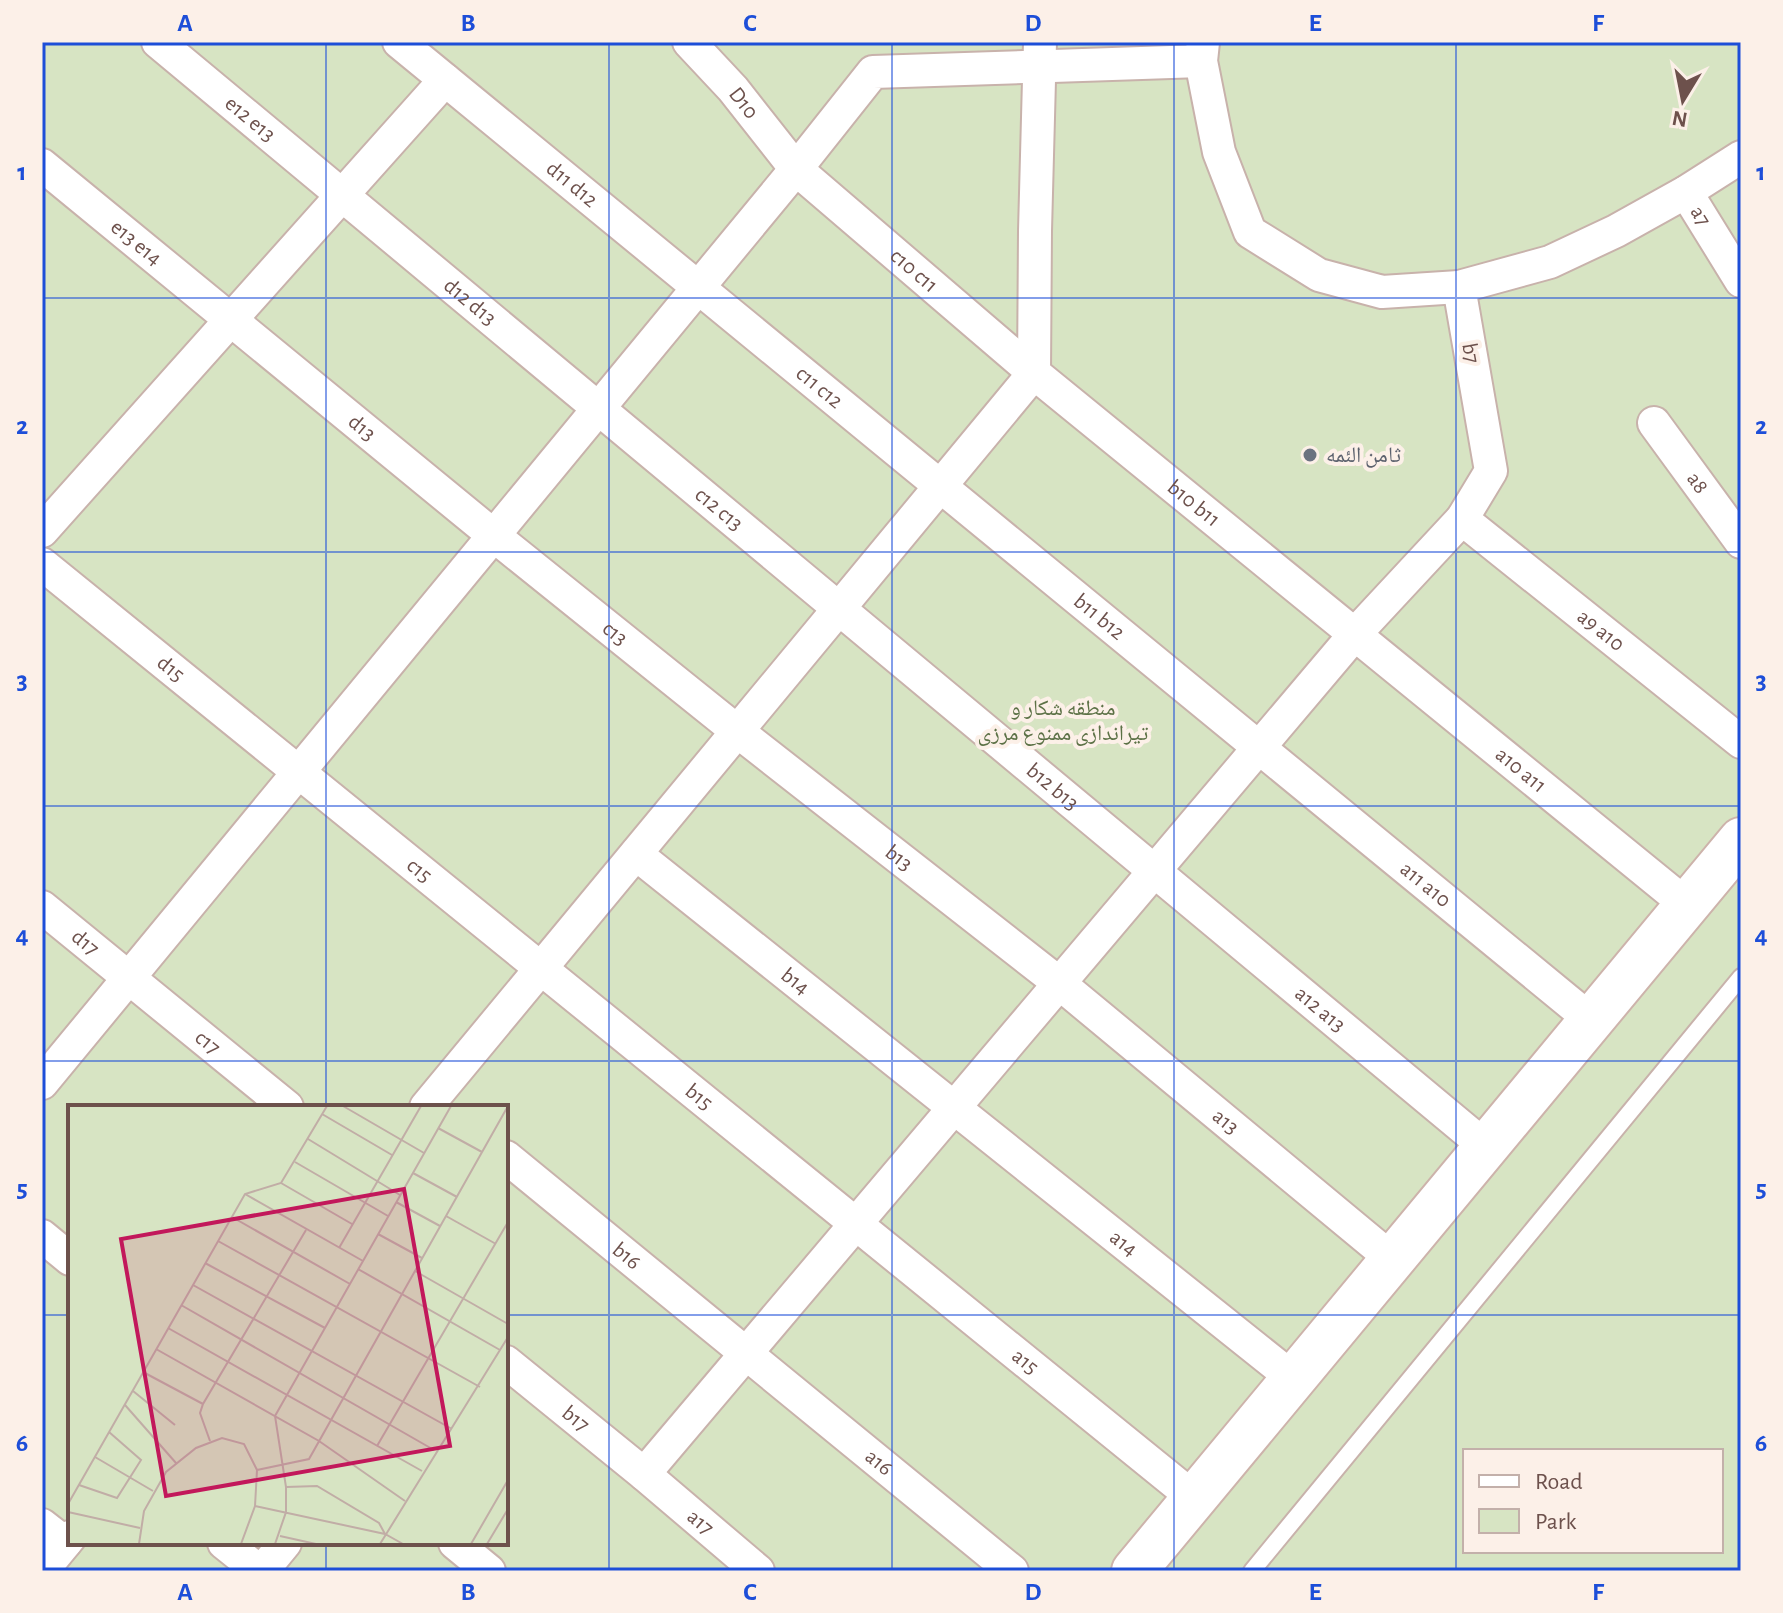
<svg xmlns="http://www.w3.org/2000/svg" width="1783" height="1613" font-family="'Alegreya Sans','Noto Naskh Arabic',sans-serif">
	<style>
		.green { fill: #d7e4c3; fill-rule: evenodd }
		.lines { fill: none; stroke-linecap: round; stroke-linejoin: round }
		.service-casing { stroke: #c8b2ab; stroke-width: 20 }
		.minor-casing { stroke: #c8b2ab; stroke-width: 36 }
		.secondary-casing { stroke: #cdb3ab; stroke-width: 48 }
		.service { stroke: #fff; stroke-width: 16 }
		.minor { stroke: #fff; stroke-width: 32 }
		.secondary { stroke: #fff; stroke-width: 44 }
		.grid { fill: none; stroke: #1d4ed8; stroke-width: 2; stroke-opacity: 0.55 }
		.worship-dot { fill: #6b7280; stroke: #fcf0e8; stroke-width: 3 }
		.labels { text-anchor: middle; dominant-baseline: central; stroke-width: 8; stroke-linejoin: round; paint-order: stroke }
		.street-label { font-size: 22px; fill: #6d514c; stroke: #fcf0e8 }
		.worship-label { font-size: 22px; fill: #5b616d; stroke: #fcf0e8; text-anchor: start }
		.park-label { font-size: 22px; fill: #5c7146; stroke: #fcf0e8 }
		.inset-road { fill: none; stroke: #c1ada6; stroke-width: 2 }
		.view { fill: #c2185b; fill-opacity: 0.15; stroke: #c2185b; stroke-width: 4 }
		.inset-edge { fill: none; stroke: #6d514c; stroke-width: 4 }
		.neatline { fill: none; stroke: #1d4ed8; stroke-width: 3 }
		.grid-label { font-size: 26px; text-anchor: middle; font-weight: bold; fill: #1d4ed8 }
	</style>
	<rect width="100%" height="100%" fill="#f9ebe2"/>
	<path class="green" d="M42,42H1741V1571H42ZM70,1107H506V1543H70ZM1465,1451H1721V1551H1465Z"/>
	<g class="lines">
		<g class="service-casing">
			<path id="service" d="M1252,1571L1741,977"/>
		</g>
		<g class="minor-casing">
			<g id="minor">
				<path id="s1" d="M158,42L1486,1147"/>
				<path id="s2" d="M399,42L1591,1020"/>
				<path id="s3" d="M689,42L733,89L796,169L1034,373L1687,905"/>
				<path d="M1203,42L1201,61L1219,152L1250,232L1319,275L1382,292L1459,287L1550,262L1616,231L1686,192L1741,157"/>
				<path id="s4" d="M42,165L493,535L737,731L1059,983L1392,1259"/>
				<path id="s5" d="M1686,192L1741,281"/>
				<path id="s6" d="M1654,423L1741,542"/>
				<path id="s7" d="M1462,519L1741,742"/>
				<path d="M42,531L445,80"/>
				<path id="s8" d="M42,564L1194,1498"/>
				<path id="s9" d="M636,854L1294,1379"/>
				<path id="s10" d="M42,907L287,1107"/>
				<path d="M42,1083L796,169L873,72L1201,61"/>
				<path d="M426,1107L1034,373L1035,231L1040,42"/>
				<path id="s11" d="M506,1157L1012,1571"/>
				<path d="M42,1236L70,1259"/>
				<path id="s12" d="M506,1362L644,1474L758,1571"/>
				<path d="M644,1474L1355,634L1462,519L1491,471L1459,287"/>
				<path d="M42,1525L65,1543"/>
				<path d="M224,1543L259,1571"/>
				<path d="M455,1543L489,1571"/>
				<path d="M42,1571L70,1537"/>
				<path d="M262,1571L285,1543"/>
			</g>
		</g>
		<g class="secondary-casing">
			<path id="secondary" d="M1134,1571L1741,840"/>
		</g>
		<use href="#service" class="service"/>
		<use href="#minor" class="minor"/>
		<use href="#secondary" class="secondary"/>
	</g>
	<path class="grid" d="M326,42V1107M609,42V1571M892,42V1571M1174,42V1571M1456,42V1571M42,298H1741M42,552H1741M42,806H1741M42,1061H1741M42,1315H70M506,1315H1741M326,1543V1571"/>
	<circle class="worship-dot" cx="1310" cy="455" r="8"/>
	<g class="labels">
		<g class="street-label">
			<text stroke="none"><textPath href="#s3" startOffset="82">D10</textPath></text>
			<text stroke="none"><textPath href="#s1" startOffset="120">e12 e13</textPath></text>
			<text stroke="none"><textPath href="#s2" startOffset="224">d11 d12</textPath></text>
			<text stroke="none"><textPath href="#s5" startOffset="28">a7</textPath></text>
			<text stroke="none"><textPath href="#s4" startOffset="122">e13 e14</textPath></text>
			<text stroke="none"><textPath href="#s3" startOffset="322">c10 c11</textPath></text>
			<text stroke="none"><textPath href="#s1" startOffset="406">d12 d13</textPath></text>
			<text transform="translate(1471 353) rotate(80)">b7</text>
			<text stroke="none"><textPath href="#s2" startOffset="544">c11 c12</textPath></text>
			<text stroke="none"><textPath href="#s4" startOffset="414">d13</textPath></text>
			<text stroke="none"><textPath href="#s6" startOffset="74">a8</textPath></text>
			<text stroke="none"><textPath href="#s3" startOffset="686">b10 b11</textPath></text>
			<text stroke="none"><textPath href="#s1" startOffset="730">c12 c13</textPath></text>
			<text stroke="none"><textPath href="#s2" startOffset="906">b11 b12</textPath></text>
			<text stroke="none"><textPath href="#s7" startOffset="178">a9 a10</textPath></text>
			<text stroke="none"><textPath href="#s4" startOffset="740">c13</textPath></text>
			<text stroke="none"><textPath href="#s8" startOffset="166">d15</textPath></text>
			<text stroke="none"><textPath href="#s3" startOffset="1108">a10 a11</textPath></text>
			<text stroke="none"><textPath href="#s1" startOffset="1164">b12 b13</textPath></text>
			<text stroke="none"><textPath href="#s4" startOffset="1102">b13</textPath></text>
			<text stroke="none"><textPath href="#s8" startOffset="486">c15</textPath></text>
			<text stroke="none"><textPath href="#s2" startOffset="1328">a11 a10</textPath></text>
			<text stroke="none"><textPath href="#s10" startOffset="56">d17</textPath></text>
			<text stroke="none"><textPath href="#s9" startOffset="204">b14</textPath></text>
			<text stroke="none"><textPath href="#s1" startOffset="1512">a12 a13</textPath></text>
			<text stroke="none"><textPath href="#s10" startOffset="214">c17</textPath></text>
			<text stroke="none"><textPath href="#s8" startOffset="846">b15</textPath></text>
			<text stroke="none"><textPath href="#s4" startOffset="1522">a13</textPath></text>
			<text stroke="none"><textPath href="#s9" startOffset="624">a14</textPath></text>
			<text stroke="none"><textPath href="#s11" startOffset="156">b16</textPath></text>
			<text stroke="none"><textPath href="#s8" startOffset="1266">a15</textPath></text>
			<text stroke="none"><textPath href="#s12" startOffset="90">b17</textPath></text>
			<text stroke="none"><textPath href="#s11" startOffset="482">a16</textPath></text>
			<text stroke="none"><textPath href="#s12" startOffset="252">a17</textPath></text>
		</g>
		<g class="worship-label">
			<text x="1326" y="455">ثامن الئمه</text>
		</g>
		<g class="park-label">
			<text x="1063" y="708">منطقه شکار و<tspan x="1063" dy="25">تیراندازی ممنوع مرزی</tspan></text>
		</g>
	</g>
	<g transform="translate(68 1105)">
		<rect width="440" height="440" fill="#f9ebe2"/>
		<path d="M0,1H440V439H0Z" fill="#d7e4c3"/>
		<path class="inset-road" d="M275,1L356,48M254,9L324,50M370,23L414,47M240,34L332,90M227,57L320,111M345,68L389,92M213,78L284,119M177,89L295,156M328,97L372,121M378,111L428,139M164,112L282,179M310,129L354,153M150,136L412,282M271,143L353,1M137,158L257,223M290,164L432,245M347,166L440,219M125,180L384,324M113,200L366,345M100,223L354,366M88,244L251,336L337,396M75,267L135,299M65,286L107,320M57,300L108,358M142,336L132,308L135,299L238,125M309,341L440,117M27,352L85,386M189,365L241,354L440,1M11,380L49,393L73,355L41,327M218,382L249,381L311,418L317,429M0,399L177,89L213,78L259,1M187,401L317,429L335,439M0,407L72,423M212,431L248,439M71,439L76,406L98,367L128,343L154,333L176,339L189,365L187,401L173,439M207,439L218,407V382L207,311L383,1M312,439L440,232M403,439L440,375M419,439L440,404"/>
		<path class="view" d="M336,84L382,341L98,391L53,134Z"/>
		<rect width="440" height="440" class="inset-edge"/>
	</g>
	<rect width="1783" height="1613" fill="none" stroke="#fcf0e8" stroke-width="88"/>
	<rect x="1463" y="1449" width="260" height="104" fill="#fcf0e8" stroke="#c3b0aa" stroke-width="2"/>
	<rect x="1479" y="1475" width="40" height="12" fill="#ffffff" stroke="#c3b0aa" stroke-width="2"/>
	<text x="1535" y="1489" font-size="24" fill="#6d514c">Road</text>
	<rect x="1479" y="1509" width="40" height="24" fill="#d7e4c3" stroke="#c3b0aa" stroke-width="2"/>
	<text x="1535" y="1529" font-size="24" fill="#6d514c">Park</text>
	<g transform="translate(1683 100) rotate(190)" stroke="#fcf0e8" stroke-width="6" paint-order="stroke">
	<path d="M0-6L14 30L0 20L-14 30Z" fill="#6d514c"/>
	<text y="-12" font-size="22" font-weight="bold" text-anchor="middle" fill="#6d514c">N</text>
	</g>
	<rect x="44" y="44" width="1695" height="1525" class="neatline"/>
	<g class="grid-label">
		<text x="185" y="31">A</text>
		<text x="468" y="31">B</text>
		<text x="750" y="31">C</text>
		<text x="1033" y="31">D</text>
		<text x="1315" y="31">E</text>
		<text x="1598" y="31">F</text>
		<text x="22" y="180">1</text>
		<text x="1761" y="180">1</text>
		<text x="22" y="434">2</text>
		<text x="1761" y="434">2</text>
		<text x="22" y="689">3</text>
		<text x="1761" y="689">3</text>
		<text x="22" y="943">4</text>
		<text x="1761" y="943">4</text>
		<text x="22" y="1197">5</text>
		<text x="1761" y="1197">5</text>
		<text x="22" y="1451">6</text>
		<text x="1761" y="1451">6</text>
		<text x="185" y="1600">A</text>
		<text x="468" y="1600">B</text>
		<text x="750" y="1600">C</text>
		<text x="1033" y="1600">D</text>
		<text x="1315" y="1600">E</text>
		<text x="1598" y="1600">F</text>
	</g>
</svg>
